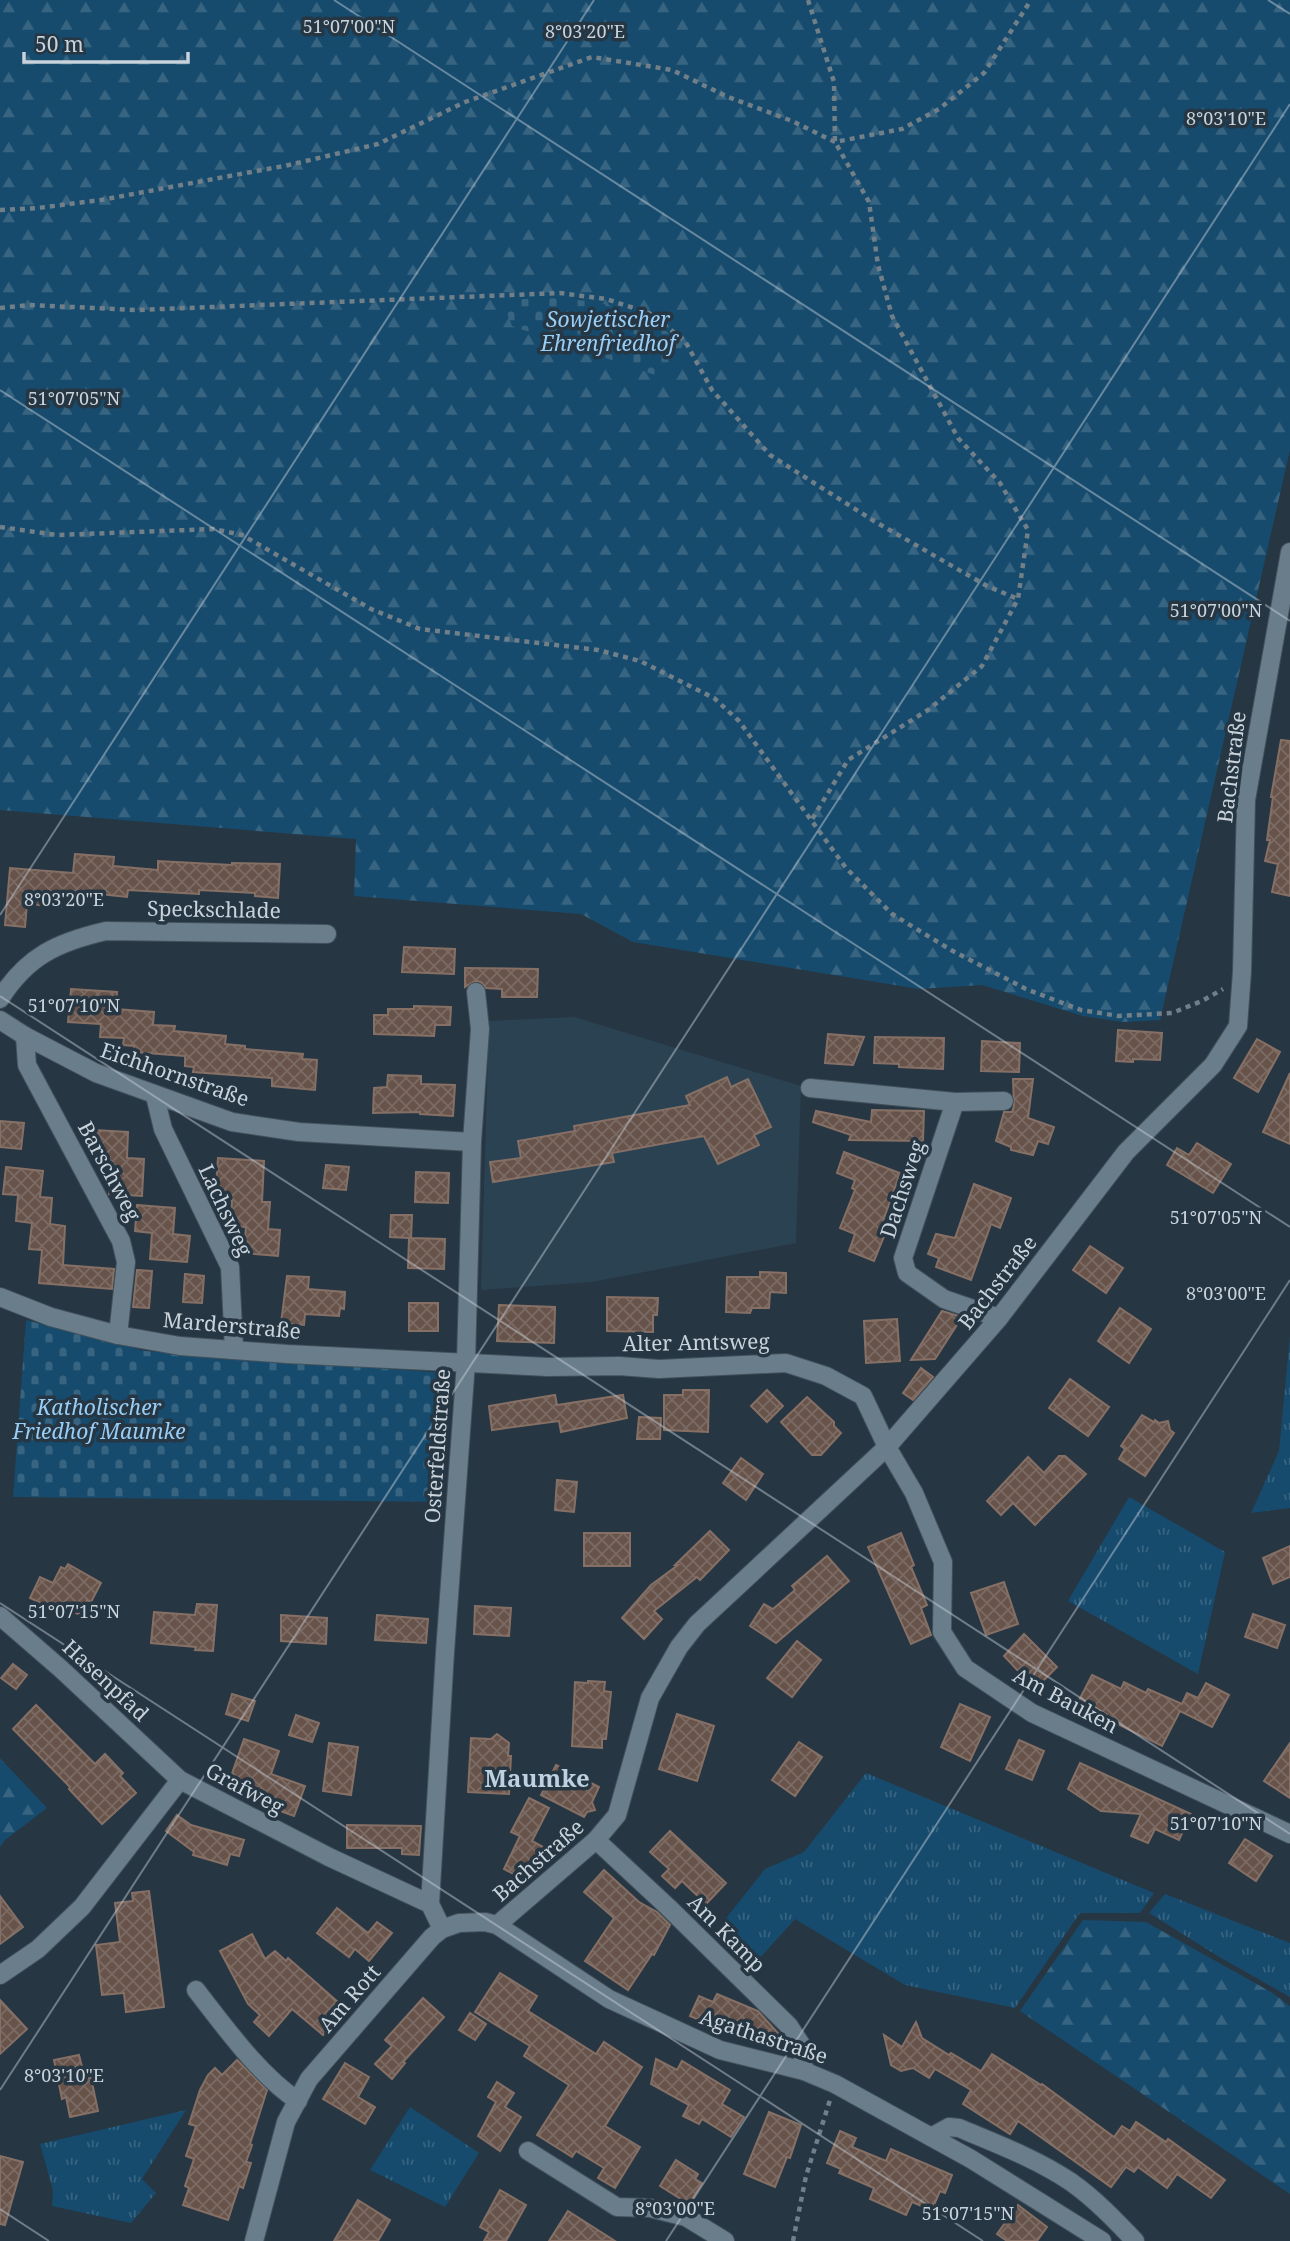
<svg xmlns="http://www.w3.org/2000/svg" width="1290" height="2241" font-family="'Noto Serif',serif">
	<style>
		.built { fill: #2b4253 }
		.grass { fill: url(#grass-tufts) }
		.forest { fill: url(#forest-firs) }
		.cemetery { fill: url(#cemetery-stones) }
		.building { fill: url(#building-cross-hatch); stroke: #867066; stroke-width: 2 }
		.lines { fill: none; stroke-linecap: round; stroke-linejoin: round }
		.minor-casing { stroke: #42515b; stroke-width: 20 }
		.path { stroke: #717f89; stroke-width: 4.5; stroke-dasharray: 5 5; stroke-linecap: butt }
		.minor { stroke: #6a7d8b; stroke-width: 18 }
		.ticks { fill: none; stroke: #c9d3db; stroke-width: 2; stroke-opacity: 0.45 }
		.labels { text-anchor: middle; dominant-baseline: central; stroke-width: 7; stroke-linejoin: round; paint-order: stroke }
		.park-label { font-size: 21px; font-style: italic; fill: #98cdf5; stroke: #263643 }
		.street-label { font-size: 21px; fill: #c9d3db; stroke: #263643 }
		.quarter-label { font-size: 24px; font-weight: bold; fill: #bdd1e1; stroke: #263643 }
		.ticks-label { font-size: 18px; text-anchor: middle; fill: #c9d3db; stroke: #263643; stroke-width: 7; stroke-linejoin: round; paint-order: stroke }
	</style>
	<defs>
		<pattern id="grass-tufts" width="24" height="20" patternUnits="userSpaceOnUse" patternTransform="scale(1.75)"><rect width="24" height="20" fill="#164b6d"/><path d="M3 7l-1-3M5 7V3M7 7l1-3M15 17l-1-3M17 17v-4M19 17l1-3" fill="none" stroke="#376481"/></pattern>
		<pattern id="forest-firs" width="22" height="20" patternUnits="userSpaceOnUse" patternTransform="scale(1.75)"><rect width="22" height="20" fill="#164b6d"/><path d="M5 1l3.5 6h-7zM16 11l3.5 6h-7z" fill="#376481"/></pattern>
		<pattern id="cemetery-stones" width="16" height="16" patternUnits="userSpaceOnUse" patternTransform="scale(1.75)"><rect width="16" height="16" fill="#164b6d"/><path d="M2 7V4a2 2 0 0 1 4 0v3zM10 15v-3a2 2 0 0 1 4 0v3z" fill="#376481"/></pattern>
		<pattern id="building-cross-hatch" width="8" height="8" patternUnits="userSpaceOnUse" patternTransform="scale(1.75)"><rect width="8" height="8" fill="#67534a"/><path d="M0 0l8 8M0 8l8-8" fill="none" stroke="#7b6b64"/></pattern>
	</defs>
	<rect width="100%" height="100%" fill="#263643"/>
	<path class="built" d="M574,1017L801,1086L796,1243L592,1282L481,1290L489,1021Z"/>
	<g class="grass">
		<path d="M1290,1336V1508L1251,1513L1279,1451Z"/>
		<path d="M1129,1497L1225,1552L1198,1674L1068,1601Z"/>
		<path d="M866,1773L1154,1893L1140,1913H1080L1015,2008L905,1985L795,1919L750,1969L713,1935L765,1869L804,1852Z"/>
		<path d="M1165,1894L1290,1943V1997L1221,1958L1149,1913Z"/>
		<path d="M410,2107L479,2153L445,2207L370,2170Z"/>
		<path d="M186,2110L142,2179L156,2193L131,2223L52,2206L53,2190L40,2144Z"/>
	</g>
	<g class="forest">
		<path d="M0,0H1290V450L1160,1020L1123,1022L1083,1016L982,985L919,989L633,942L581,914L354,896L356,839L0,810Z"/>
		<path d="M0,1758L47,1808L5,1840L0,1847Z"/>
		<path d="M1083,1920L1146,1922L1271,1992L1290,2006V2194L1020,2011Z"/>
	</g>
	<g class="cemetery">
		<path d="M546,298C601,300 641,307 683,345L664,378L512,326L502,300Z"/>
		<path d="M26,1320L145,1351L445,1373L441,1502L13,1497Z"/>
	</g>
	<g class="building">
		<path d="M1281,740L1290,741V896L1272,892L1278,864L1265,861L1270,840H1267L1273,797H1271Z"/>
		<path d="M75,854L114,857L113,866L158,870V861L232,865V863L280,864L278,898L255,896V893L199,890V894L128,890L127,897L99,894V898L62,895L61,907L27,904L25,927L5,925L10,868L73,873Z"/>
		<path d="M404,947L455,949L454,974L402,972Z"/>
		<path d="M465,968L538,969L537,997H502V989L486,988L481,982L475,981L465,987Z"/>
		<path d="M71,989L117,992L116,1009L154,1012L153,1025L175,1026L174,1031L226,1036L225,1044L245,1046V1049L303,1054L302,1059L317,1060L315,1090L272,1086V1078L193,1072L194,1067L185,1066V1056L134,1052V1046L123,1045L124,1038L100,1037L101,1024L68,1022Z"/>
		<path d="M414,1006L451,1007L450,1025H435L434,1036L374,1034V1015H388V1009H414Z"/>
		<path d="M1118,1030L1162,1033L1160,1060L1133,1059V1062L1116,1061Z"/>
		<path d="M828,1034L864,1037L853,1065L825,1063Z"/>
		<path d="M875,1037L944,1038L943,1069L899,1067V1064L874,1063Z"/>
		<path d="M1257,1039L1280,1052L1258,1092L1234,1078Z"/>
		<path d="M982,1041L1020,1043L1019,1072L981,1071Z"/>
		<path d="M1290,1073V1144L1263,1132Z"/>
		<path d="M388,1075L421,1076V1084L455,1085L453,1116L420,1114V1112L373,1113L374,1088L387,1087Z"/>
		<path d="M727,1077L731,1087L748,1079L771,1127L754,1135L759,1145L718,1164L704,1136L612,1153L614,1162L493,1182L490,1162L521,1158L518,1141L575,1131L574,1126L690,1105L686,1096Z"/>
		<path d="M1013,1079H1033L1028,1118L1054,1127L1048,1144L1038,1141L1033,1155L1011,1150V1147L996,1141L1004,1112H1012L1014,1106Z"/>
		<path d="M872,1110L924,1111L923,1141L849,1140L851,1135L813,1122L816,1111L871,1122Z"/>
		<path d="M0,1121L24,1123L21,1149L0,1147Z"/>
		<path d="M94,1130L128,1132L127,1158L144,1159L142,1196L109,1194L110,1157L93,1156Z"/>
		<path d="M1197,1143L1231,1164L1213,1193L1167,1165L1177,1148L1189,1155Z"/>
		<path d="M844,1152L900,1173L883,1221L889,1224L874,1261L849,1251L855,1234L840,1228L855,1190L852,1188L855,1180L837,1173Z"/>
		<path d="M218,1158L264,1161L262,1202H270L268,1229L280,1230L278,1256L244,1253L246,1227L231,1226L232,1200L215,1199Z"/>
		<path d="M326,1165L349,1167L346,1190L323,1188Z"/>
		<path d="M6,1167L43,1171L40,1197L52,1198L50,1224L65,1226L63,1265L114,1269L112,1289L39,1283L42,1250L29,1249L32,1223L16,1221L18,1195L3,1194Z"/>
		<path d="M416,1172L449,1173L448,1203L415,1202Z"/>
		<path d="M974,1184L1011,1198L1000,1228L991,1224L971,1280L936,1267L939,1258L928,1254L936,1234L955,1238Z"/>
		<path d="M137,1205L175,1208L173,1234L190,1236L187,1262L150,1259L152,1233L135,1231Z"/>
		<path d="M391,1215H412L411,1238L445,1239L444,1269L408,1268L409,1238L390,1237Z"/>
		<path d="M1090,1246L1123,1268L1106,1293L1073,1270Z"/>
		<path d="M137,1270L152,1271L149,1308L133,1307Z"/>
		<path d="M760,1272L786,1273V1293L770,1292L769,1308H752L750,1313L726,1312L727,1277H760Z"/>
		<path d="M185,1274L204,1276L202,1303L183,1302Z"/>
		<path d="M287,1276L309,1277L308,1289L345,1292L344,1309L340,1308L339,1316L305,1314L304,1325L281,1323Z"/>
		<path d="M607,1297L658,1298L657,1315H653V1332L607,1331Z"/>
		<rect x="409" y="1303" width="29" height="28"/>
		<path d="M499,1305L555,1307L554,1343L497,1341Z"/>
		<path d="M1120,1308L1151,1329L1129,1363L1098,1341Z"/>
		<path d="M942,1311L962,1317L935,1359L911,1360Z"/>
		<path d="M897,1319L900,1361L866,1363L864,1321Z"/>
		<path d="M921,1368L933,1377L913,1400L903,1393Z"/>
		<path d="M1070,1379L1109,1407L1088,1436L1049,1408Z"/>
		<path d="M683,1390H709L708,1432L664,1430V1395H683Z"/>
		<path d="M767,1390L783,1406L767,1422L751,1406Z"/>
		<path d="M555,1395L557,1405L623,1395L627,1418L561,1432L559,1421L492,1430L489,1406Z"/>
		<path d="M807,1397L834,1422V1426L841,1433L821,1455H812L781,1422Z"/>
		<path d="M1142,1415L1154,1422L1155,1420L1159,1423L1168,1421L1170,1430L1174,1433L1145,1476L1119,1459L1125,1449L1121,1446Z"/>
		<path d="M639,1417L661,1418L660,1439H637Z"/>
		<path d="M1059,1456H1065L1086,1474L1035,1525L1013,1503L1001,1515L987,1501L1028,1457L1044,1473Z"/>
		<path d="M741,1458L763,1474L746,1500L723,1483Z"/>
		<path d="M557,1480L577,1482L574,1512L555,1510Z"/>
		<path d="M710,1531L729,1550L700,1580L697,1577L654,1611L662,1619L644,1639L622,1618L651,1585L678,1565H675Z"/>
		<rect x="584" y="1533" width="46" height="33"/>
		<path d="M901,1533L914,1565L911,1567L927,1605L921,1608L931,1635L911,1644L868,1547Z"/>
		<path d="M1290,1546V1577L1273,1584L1263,1558Z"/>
		<path d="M827,1556L849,1581L776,1643L750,1626L764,1604L773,1609L795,1590L792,1586Z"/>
		<path d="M68,1564L101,1583L91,1602L87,1600L80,1615L52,1602L50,1607L30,1598L40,1577L53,1583L61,1567L65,1569Z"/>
		<path d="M1004,1582L1018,1624L986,1635L971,1593Z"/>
		<path d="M197,1604L217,1605L213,1651L195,1650L196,1647L151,1643L154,1612L195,1615Z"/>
		<path d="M475,1606L511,1608L509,1636L474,1634Z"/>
		<path d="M1253,1614L1285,1625L1277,1648L1245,1637Z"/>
		<path d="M281,1615L327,1618L326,1644L281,1641Z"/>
		<path d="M377,1615L428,1619L426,1643L375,1640Z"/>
		<path d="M1024,1634L1057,1667L1035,1689L1004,1656Z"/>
		<path d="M797,1641L821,1660L792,1697L767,1678Z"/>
		<path d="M13,1664L27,1675L16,1689L1,1678Z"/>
		<path d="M1092,1675L1121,1689L1124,1682L1146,1693L1148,1689L1182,1704L1187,1693L1198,1698L1206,1683L1229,1695L1212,1727L1180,1711L1162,1746L1077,1704Z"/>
		<path d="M588,1681L605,1682L604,1691L611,1692L606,1739H602V1748L572,1746L575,1682L588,1683Z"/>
		<path d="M232,1694L255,1701L248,1721L226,1714Z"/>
		<path d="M960,1704L990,1717L970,1761L941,1747Z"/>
		<path d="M36,1705L95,1764L105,1754L123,1773L120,1776L136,1793L102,1824L69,1789L70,1787L13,1729Z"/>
		<path d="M677,1714L714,1726L697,1781L659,1769Z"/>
		<path d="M296,1715L319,1723L312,1742L289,1735Z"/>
		<path d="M497,1734L509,1743L508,1756H511L509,1794L468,1792L471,1738L491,1739Z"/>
		<path d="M244,1739L279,1751L271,1774L305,1786L294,1816L261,1804L262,1800L227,1788Z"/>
		<path d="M1019,1740L1044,1751L1032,1780L1006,1769Z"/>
		<path d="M799,1742L822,1757L795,1796L772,1780Z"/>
		<path d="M329,1743L358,1747L351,1795L323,1791Z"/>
		<path d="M1290,1743V1798L1264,1781Z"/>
		<path d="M1080,1763L1191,1814L1179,1840L1155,1829L1148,1843L1131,1836L1141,1814L1101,1811L1068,1789Z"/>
		<path d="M556,1765L599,1787L592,1802L595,1810L587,1812L584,1817L541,1795Z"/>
		<path d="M529,1798L549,1808L532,1841L543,1847L547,1859L540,1862L536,1870L532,1867L525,1880L504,1869L520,1836L511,1832Z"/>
		<path d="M177,1815L191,1825L244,1840L239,1856L230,1854L227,1865L193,1855L194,1852L166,1831Z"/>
		<path d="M347,1825L421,1826L419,1855L402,1854V1848H347Z"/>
		<path d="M670,1831L726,1883L706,1904L682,1881L675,1888L662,1876L669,1869L650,1852Z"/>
		<path d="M1245,1839L1272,1856L1256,1881L1229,1863Z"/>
		<path d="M604,1870L639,1902L657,1912L670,1925L654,1955L652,1954L628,1990L585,1961L614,1918L584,1892Z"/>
		<path d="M149,1891L164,2007L126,2012L124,1993L102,1995L96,1945L120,1942L115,1903L133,1901L132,1893Z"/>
		<path d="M0,1896L23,1927L0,1944Z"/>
		<path d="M337,1908L368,1933L377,1922L392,1933L369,1961L355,1949L349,1957L317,1933Z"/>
		<path d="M252,1934L265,1959L275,1951L286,1961L288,1958L346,2009L323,2035L292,2009L269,2036L254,2022L260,2015L248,2004L220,1951Z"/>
		<path d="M500,1973L537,1996L528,2011L596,2054L604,2042L642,2067L605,2126L640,2147L615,2188L598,2178L604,2168L576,2151L572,2157L537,2135L569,2085L524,2056L530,2046L475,2012Z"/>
		<path d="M717,1994L758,2011L786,2042L778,2045L745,2040L690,2016L699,1996L713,2002Z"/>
		<path d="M423,1998L444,2017L403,2062L405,2063L392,2079L375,2064L392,2046L385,2040Z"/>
		<path d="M0,2000L27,2029L0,2054Z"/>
		<path d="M470,2013L486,2024L475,2040L459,2030Z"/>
		<path d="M916,2022L922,2038L949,2055L951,2053L981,2071L992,2054L1041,2085L1042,2084L1114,2137L1122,2126L1130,2131L1136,2122L1166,2142L1168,2139L1225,2180L1211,2198L1177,2174L1167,2188L1138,2167L1134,2172L1126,2167L1111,2187L1018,2121L1010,2134L963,2104L971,2090L935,2069L929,2078L913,2068L901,2071L891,2065L884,2035L902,2047Z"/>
		<path d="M79,2055L85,2079L91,2078L98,2111L70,2117L66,2097L62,2099L54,2060Z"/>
		<path d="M656,2059L677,2070L682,2061L730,2090L722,2104L744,2117L731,2137L702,2119L699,2124L683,2116L689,2105L651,2084Z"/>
		<path d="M237,2060L267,2090L250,2144L252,2145L246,2162L251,2163L243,2188L239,2186L228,2220L183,2205L189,2188L185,2186L194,2159L186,2156L196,2126L189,2124L200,2090L208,2075L215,2068L222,2075Z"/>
		<path d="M345,2063L369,2077L358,2097L375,2107L365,2124L323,2099Z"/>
		<path d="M497,2082L514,2093L505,2107L521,2117L500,2151L478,2136L496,2102L488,2097Z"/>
		<path d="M769,2112L801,2125L790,2158L787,2157L775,2187L744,2174Z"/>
		<path d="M840,2131L856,2138L852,2147L886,2161L891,2149L952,2175L945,2193L940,2191L934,2205L926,2208L912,2202L906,2215L870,2199L874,2188L839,2173L841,2169L827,2163Z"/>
		<path d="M0,2156L23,2162L5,2225L0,2224Z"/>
		<path d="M676,2160L698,2174L695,2179L702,2183L689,2204L660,2186Z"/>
		<path d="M500,2190L526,2205L506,2241H484L489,2232L480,2227Z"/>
		<path d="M358,2200L390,2220L378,2241H334Z"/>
		<path d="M1018,2205L1047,2227L1037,2241H1007L997,2234Z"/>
		<path d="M568,2211L615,2241H549Z"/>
	</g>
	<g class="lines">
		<g class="minor-casing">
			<g id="minor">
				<path d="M0,999C27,956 58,942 106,931L327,934"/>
				<path d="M0,1020L25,1036L96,1073L232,1122L299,1132L472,1142"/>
				<path d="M25,1036L27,1065L121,1241L126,1262L118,1335"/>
				<path d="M810,1088L955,1102L1004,1101"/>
				<path d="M155,1096L163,1129L230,1267L234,1349"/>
				<path d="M955,1102L903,1258L907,1273L944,1299L999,1318"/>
				<path d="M0,1297L51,1317L118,1335L180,1346L287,1354L548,1367L619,1366L659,1369L786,1363L826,1376L863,1396L887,1447L914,1493L943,1562L942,1632L965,1668L1032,1713L1290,1834"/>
				<path d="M0,1616L61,1669L180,1780L329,1857L430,1904L442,1929"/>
				<path d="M596,1840L668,1907L789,2026L802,2046L804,2071"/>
				<path d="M430,1904L445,1652L466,1362L472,1142L480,1029L476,992"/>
				<path d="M497,1925L596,1840L617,1815L650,1698L679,1647L697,1624L887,1447L999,1318L1126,1152L1213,1065L1238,1026L1242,972L1246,800L1290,552"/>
				<path d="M0,1975L38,1949L82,1907L180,1780"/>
				<path d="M196,1990C225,2027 258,2074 298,2101"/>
				<path d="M931,2137L949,2127L959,2128C997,2144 1037,2159 1071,2182C1095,2199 1115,2220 1135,2241"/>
				<path d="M528,2151L617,2207L650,2208L686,2217L725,2241"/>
				<path d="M254,2241L286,2122L309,2079L432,1937L442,1929L459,1923L485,1922L497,1925L609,1999L720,2050L804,2071L835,2084L971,2159L1102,2241"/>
			</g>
		</g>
		<g class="path">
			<path d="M808,0L834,82L835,142L869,202L878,265L892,316L958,438L1000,483L1028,530L1018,599L982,666L928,710L848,760L811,821"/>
			<path d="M0,210L38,208L101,200L289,165L378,144L465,102L592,57L672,70L728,97L792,121L835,142L902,129L939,109L984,73L1031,0"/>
			<path d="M0,308L29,305L137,310L560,293L606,299L649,313L685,341L712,390L770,455L874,521L987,586L1018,599"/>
			<path d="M0,527L57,535L214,529L242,535L371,609L420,629L598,650L640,661L714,698L739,721L846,868L892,914L951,950L1026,989L1081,1010L1119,1016L1172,1013L1202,1001L1223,989"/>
			<path d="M793,2241L806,2176L830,2100"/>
		</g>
		<use href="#minor" class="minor"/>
	</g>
	<path class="ticks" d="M334,0L1290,621M1268,0L1290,14M0,390L1290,1227M0,915L594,0M0,996L1290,1834M0,1603L983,2241M0,2090L1290,104M0,2209L49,2241M666,2241L1290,1280"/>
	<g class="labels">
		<g class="park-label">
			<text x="608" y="319">Sowjetischer<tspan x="608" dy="24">Ehrenfriedhof</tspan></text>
			<text x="99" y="1407">Katholischer<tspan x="99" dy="24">Friedhof Maumke</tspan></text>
		</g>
		<g class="street-label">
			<text transform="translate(1231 767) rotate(-83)">Bachstraße</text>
			<text transform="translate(214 909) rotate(1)">Speckschlade</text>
			<text transform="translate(175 1074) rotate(19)">Eichhornstraße</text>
			<text transform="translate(110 1171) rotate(62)">Barschweg</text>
			<text transform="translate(902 1189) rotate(-72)">Dachsweg</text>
			<text transform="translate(226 1210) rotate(65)">Lachsweg</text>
			<text transform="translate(997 1282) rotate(-52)">Bachstraße</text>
			<text transform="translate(232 1325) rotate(5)">Marderstraße</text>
			<text transform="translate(696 1342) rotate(-1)">Alter Amtsweg</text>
			<text transform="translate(437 1446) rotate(-86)">Osterfeldstraße</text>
			<text transform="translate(106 1680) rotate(43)">Hasenpfad</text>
			<text transform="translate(1066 1700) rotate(28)">Am Bauken</text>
			<text transform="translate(245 1788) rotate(28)">Grafweg</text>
			<text transform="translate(538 1860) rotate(-41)">Bachstraße</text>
			<text transform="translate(727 1933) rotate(45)">Am Kamp</text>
			<text transform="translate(349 1998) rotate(-49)">Am Rott</text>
			<text transform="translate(764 2036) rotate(18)">Agathastraße</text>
		</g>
		<g class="quarter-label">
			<text x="537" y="1777">Maumke</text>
		</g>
	</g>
	<g class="ticks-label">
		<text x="349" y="33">51°07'00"N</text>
		<text x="585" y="38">8°03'20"E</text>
		<text x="1226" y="125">8°03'10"E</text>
		<text x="74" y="405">51°07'05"N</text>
		<text x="1216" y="617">51°07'00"N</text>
		<text x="64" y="906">8°03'20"E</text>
		<text x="74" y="1012">51°07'10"N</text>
		<text x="1216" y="1224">51°07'05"N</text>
		<text x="1226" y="1300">8°03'00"E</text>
		<text x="74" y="1618">51°07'15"N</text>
		<text x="1216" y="1830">51°07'10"N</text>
		<text x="64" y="2082">8°03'10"E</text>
		<text x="675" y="2215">8°03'00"E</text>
		<text x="968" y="2220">51°07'15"N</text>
	</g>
	<path d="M24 52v10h164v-10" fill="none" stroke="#c9d3db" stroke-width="3.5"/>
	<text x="35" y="52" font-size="21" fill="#c9d3db" stroke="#263643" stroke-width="5" paint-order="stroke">50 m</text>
</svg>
